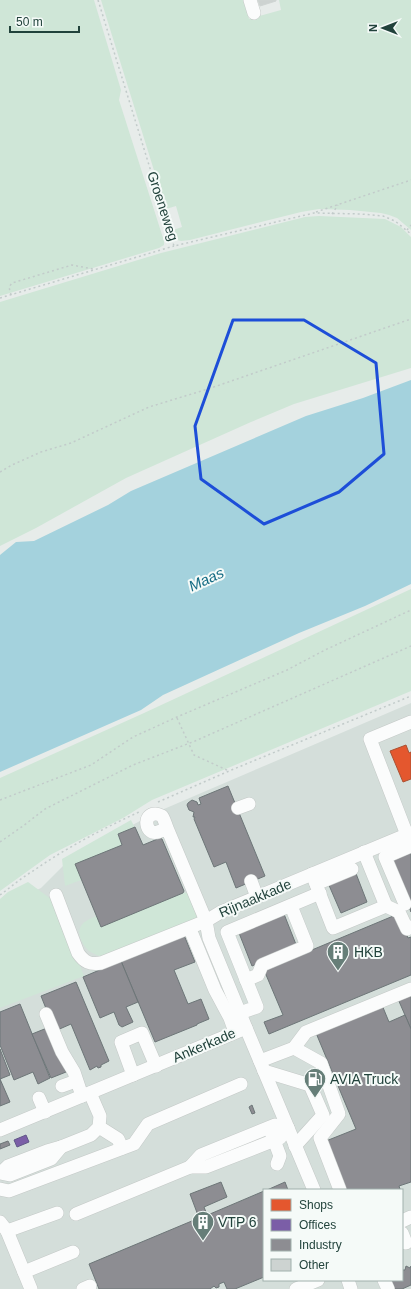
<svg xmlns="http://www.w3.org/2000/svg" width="411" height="1289" font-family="Arial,sans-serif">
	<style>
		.built { fill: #d4deda; fill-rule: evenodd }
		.green { fill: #cfe6d7 }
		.water { fill: #a4d2dd }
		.shops { fill: #e4572e; stroke: #aa5132 }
		.offices { fill: #7b5ea7; stroke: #605687 }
		.industry { fill: #8d8d92; stroke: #6d7678 }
		.building { fill: #cdd3d1; stroke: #cfd5d3 }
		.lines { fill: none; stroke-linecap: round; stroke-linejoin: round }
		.minor-casing { stroke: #c4c9c7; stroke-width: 14 }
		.path { stroke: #c2cbca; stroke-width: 1.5; stroke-dasharray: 2 3; stroke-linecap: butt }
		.minor { stroke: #fbfcfc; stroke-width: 13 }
		.marked { fill: none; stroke: #1d4ed8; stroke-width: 3; stroke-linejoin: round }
		.labels { text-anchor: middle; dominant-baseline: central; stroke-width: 4; stroke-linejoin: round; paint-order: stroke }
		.street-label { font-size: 14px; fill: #21423b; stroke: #f5faf8 }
		.poi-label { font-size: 14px; fill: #21423b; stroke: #f5faf8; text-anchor: start }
		.water-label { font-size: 15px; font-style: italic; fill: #156c84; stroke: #f5faf8 }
	</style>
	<rect width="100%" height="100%" fill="#e7ecea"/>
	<path class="built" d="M411,703V1289H0V907L41,888L72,857L157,812ZM264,1190H402V1280H264Z"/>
	<g class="green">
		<path d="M0,0H94L121,90L119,100L164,241V245L159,248L0,296Z"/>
		<path d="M101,0H244L249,19L281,10L279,0H411V230L397,218L389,215L381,213L350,210L319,209L301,212L190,240L181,241L177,240L173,230L182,227L176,206L166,209Z"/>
		<path d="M319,216L385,219L401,227L411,237V368L294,404L251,422L126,478L36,528L0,546V302L161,253L305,217Z"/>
		<path d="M411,589V691L152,800L123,818L50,855L0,891V778L144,713Z"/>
		<path d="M131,820L135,828L118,835L122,846L76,865L81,880L65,886L62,859Z"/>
		<path d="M28,882L55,902L84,976L0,1008V899L8,892Z"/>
		<path d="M189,892L197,914V918L101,957C97,955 92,953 89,951C83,945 76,934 81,926C84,921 91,918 97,916L101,927L184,893Z"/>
	</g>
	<path class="water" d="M411,380V584L365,606L299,633L163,695L141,710L0,772V555L16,542L34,541L108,505L131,491L306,416L363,398Z"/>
	<path class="shops" d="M406,745L409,753L411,752V779L403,782L390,751Z"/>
	<path class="offices" d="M26,1135L29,1142L17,1147L14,1140Z"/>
	<g class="industry">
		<path d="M228,786L265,876L236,888L226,862L214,867L194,819L195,817H193L194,812L189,810L187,805L188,803L192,800L197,802L198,805L201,804L199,798Z"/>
		<path d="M135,827L143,845L160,838L162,839L184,891L183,893L101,927L75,864L122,845L118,834Z"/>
		<path d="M411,849V912L389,858Z"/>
		<path d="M355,871L367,902L341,913L328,883Z"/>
		<path d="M284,914L297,947L252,966L239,933Z"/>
		<path d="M398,914L408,938L411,937V975L269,1034L264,1022L283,1015L264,970Z"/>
		<path d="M184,935L195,962L174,970L188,1004L201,999L209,1019L197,1024V1025L155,1042L121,961Z"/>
		<path d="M121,961L138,1002L126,1007L133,1022L122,1027L119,1025L114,1012L100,1018L83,977Z"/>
		<path d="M76,982L109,1061L101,1065V1067L98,1068L97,1066L90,1070L71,1024L55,1031L41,996Z"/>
		<path d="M411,993V1029L398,999Z"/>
		<path d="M20,1004L50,1078L38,1084L33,1072L14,1080L0,1045V1012Z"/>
		<path d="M382,1005L389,1022L405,1015L411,1029V1182L399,1186L400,1189L397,1190H346L326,1141L356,1129L316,1033Z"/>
		<path d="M47,1028L66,1072L51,1078L32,1034Z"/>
		<path d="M0,1049L10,1075L0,1079L10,1102L0,1106Z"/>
		<path d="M252,1105L255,1113L252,1114L249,1107Z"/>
		<path d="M8,1141L10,1145L0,1149V1144Z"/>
		<path d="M221,1182L227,1197L204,1207L206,1212L202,1213L203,1217L264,1191V1277L235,1289H227L224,1282L219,1284V1287L216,1288L214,1286L210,1289H99L89,1264L199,1218L190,1194Z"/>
		<path d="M285,1182L288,1190H267Z"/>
		<path d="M406,1266L410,1268L411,1266V1285L402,1289H394L391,1280H402V1270H405Z"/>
	</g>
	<path class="building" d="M258,0H276V1L260,6Z"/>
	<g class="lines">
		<g class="minor-casing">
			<g id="minor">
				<path d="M250,0L254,13"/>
				<path d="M238,808L249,804"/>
				<path d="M407,835L370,739L411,722"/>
				<path d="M312,874L333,928L386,906L364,852"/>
				<path d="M251,881L257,897"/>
				<path d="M316,884L352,869"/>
				<path d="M56,895L78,953C84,962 90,965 101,963L206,921L167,828C166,825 164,819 162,816C160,815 157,814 156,814C142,813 145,836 158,832C161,831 165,829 167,828"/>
				<path d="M405,904L385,857L411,846"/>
				<path d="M386,906L399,912L407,929L411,927"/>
				<path d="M192,934L215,990L230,1018L235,1032"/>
				<path d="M246,980L258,975L262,965L307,946L291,906"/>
				<path d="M240,1013L257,1007L227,932L320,893"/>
				<path d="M46,1014L62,1052L74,1072L82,1096"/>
				<path d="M246,1028L209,938L206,921L221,912L411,833"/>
				<path d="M294,1048L321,1063L339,1114L320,1138L340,1190"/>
				<path d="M260,1061L294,1048L306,1032L411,989"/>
				<path d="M264,1071L310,1085L323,1115L295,1146"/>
				<path d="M133,1075L121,1042L142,1033L156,1066"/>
				<path d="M62,1086L76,1081"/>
				<path d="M39,1098L45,1112"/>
				<path d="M275,1125L288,1128L280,1138L206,1167H190L201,1155Z"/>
				<path d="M99,1127L118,1139L122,1148"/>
				<path d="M0,1130L246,1028L314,1190"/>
				<path d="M271,1132L280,1156L277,1164"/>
				<path d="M61,1147L51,1159L10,1175L1,1173L8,1166L47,1151Z"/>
				<path d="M61,1147L91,1135L99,1127L100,1116L90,1093"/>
				<path d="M0,1189L9,1191L134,1144L148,1124L241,1084"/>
				<path d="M76,1214L190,1167"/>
				<path d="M402,1221L411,1217"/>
				<path d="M0,1222L7,1231L31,1289"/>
				<path d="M7,1231L57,1213"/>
				<path d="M402,1233L406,1243"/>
				<path d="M24,1272L73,1252"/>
				<path d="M348,1280L351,1289"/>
				<path d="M384,1280L388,1289"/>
				<path d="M83,1289L90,1286"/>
				<path d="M296,1289L318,1280"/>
			</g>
		</g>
		<g class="path">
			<path d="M98,0L174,246L314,213L361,214L383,216L395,221L411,234"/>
			<path d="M316,212L411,180"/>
			<path d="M332,214L338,205"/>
			<path d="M407,230L411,225"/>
			<path d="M11,295L9,287L12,283L72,265L93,269"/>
			<path d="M0,298L174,246"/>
			<path d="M0,472L12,465L41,452L71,443L149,407L208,389L411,319"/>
			<path d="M177,718L194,755L229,771"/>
			<path d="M0,800L91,765L133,737L177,717L287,670L325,650L411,610"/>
			<path d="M158,802L229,771L411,696"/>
			<path d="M0,842L23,826L45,809L133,765L195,741L411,646"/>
			<path d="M0,895C11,887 21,878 33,871C66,848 102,829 139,812"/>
		</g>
		<use href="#minor" class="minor"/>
	</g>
	<path class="marked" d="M233,320H304L376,363L384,454L339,492L264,524L201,479L195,426Z"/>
	<defs>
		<g id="building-pin" transform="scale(1.15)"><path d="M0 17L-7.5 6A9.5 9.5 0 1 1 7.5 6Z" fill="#667e78" stroke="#f5faf8"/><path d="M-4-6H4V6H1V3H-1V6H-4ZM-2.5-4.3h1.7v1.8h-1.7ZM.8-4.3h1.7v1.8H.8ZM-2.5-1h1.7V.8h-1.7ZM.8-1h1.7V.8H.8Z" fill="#fff"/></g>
		<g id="fuel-pin" transform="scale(1.15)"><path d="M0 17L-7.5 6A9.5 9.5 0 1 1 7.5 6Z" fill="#667e78" stroke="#f5faf8"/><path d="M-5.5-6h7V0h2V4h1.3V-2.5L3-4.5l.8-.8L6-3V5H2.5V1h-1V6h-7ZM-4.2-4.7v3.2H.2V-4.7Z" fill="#fff"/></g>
	</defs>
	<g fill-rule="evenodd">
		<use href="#building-pin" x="338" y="952"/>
		<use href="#fuel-pin" x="315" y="1079"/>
		<use href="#building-pin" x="203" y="1222"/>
	</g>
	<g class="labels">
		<g class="street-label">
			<text transform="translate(163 206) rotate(72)">Groeneweg</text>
			<text transform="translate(255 898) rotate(-23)">Rijnaakkade</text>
			<text transform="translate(204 1045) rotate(-23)">Ankerkade</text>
		</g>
		<g class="poi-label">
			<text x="354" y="952">HKB</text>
			<text x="330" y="1079">AVIA Truck</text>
			<text x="218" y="1222">VTP 6</text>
		</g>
		<g class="water-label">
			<text transform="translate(206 579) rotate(-25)">Maas</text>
		</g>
	</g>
	<rect x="263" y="1189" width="140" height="92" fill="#f5faf8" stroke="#a0b0ac"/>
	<rect x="271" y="1199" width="20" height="12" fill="#e4572e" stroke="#a0b0ac"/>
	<text x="299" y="1209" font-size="12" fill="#21423b">Shops</text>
	<rect x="271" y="1219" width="20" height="12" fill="#7b5ea7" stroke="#a0b0ac"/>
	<text x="299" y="1229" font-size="12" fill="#21423b">Offices</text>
	<rect x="271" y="1239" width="20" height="12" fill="#8d8d92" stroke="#a0b0ac"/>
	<text x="299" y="1249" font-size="12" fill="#21423b">Industry</text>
	<rect x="271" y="1259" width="20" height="12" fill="#cdd3d1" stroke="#a0b0ac"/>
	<text x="299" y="1269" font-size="12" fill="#21423b">Other</text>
	<g transform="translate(383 28) rotate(270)" stroke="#f5faf8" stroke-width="3" paint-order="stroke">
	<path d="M0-3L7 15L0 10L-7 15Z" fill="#21423b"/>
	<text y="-6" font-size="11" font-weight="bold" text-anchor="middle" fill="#21423b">N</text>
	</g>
	<path d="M10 26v6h69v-6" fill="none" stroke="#21423b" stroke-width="2"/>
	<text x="16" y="26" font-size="12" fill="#21423b" stroke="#f5faf8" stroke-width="3" paint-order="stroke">50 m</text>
</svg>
